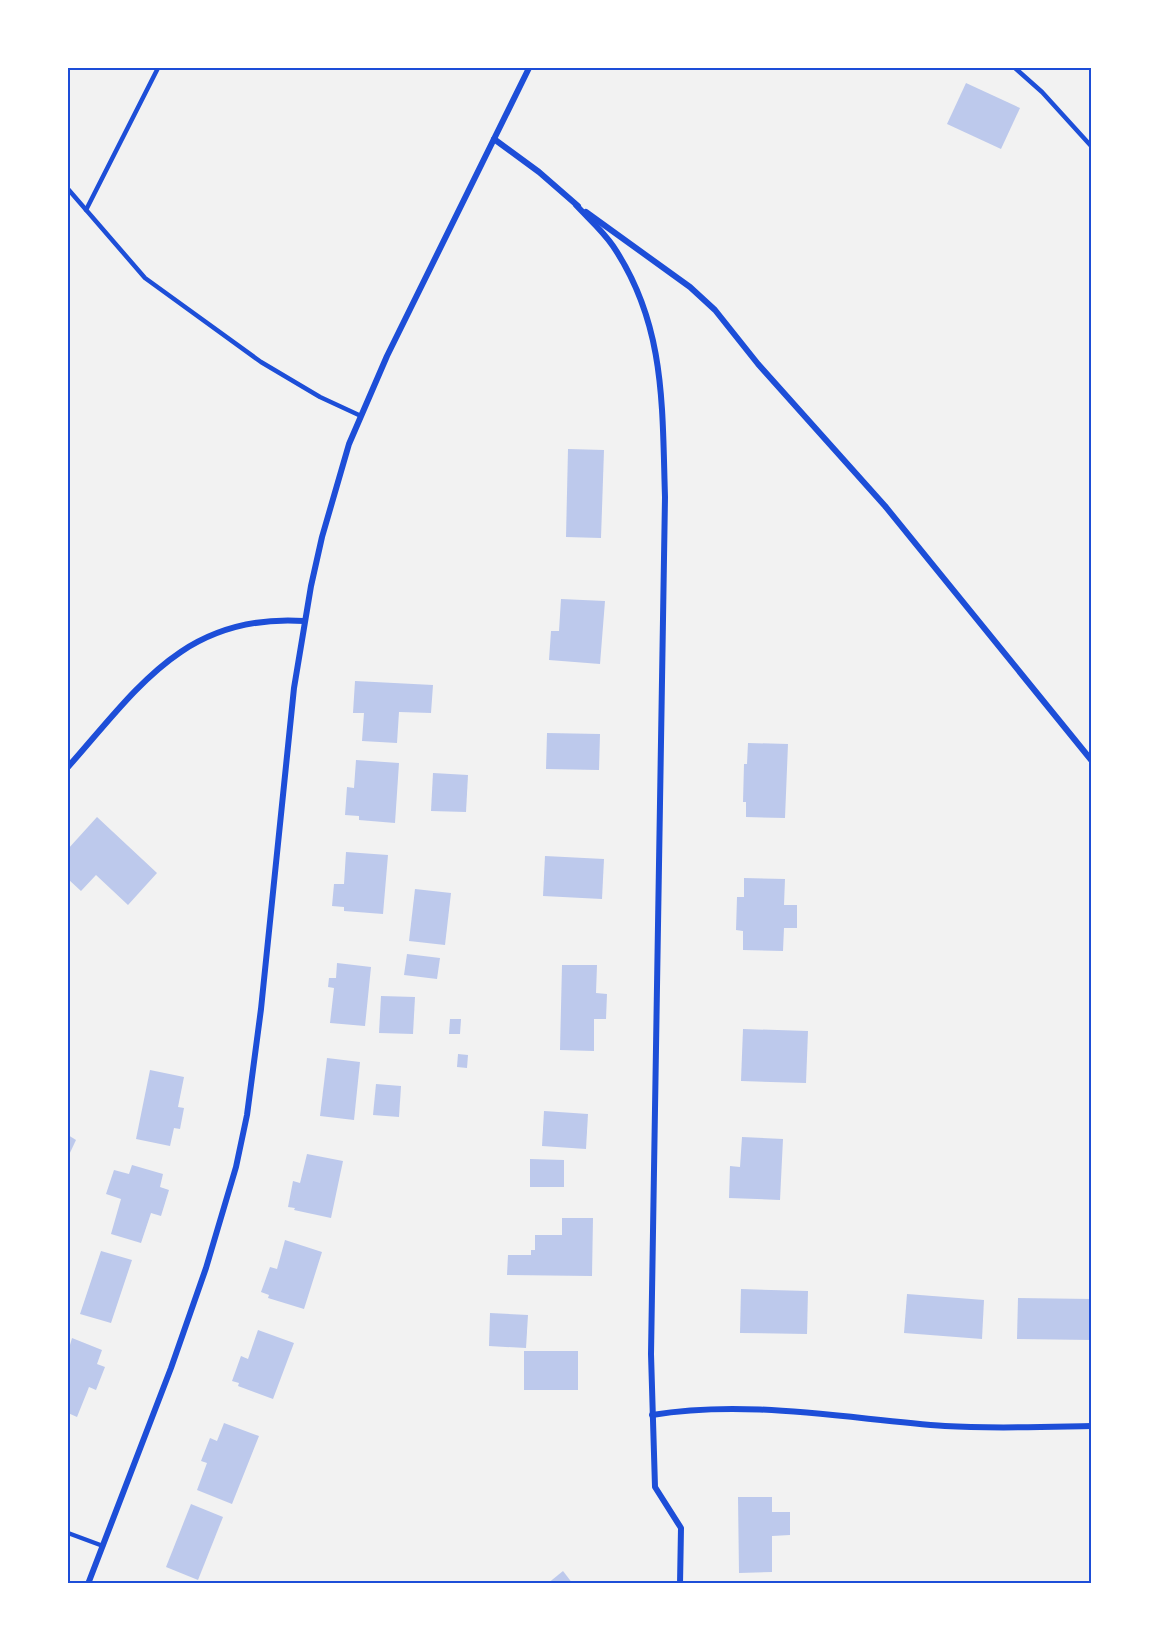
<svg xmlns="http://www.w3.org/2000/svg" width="1159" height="1651" font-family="Inter,sans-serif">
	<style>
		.building { fill: #bdc9ec }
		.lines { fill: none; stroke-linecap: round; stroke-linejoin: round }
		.service { stroke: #1d4ed8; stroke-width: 4.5 }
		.minor { stroke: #1d4ed8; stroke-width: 6 }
		.neatline { fill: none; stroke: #1d4ed8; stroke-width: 2 }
	</style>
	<rect width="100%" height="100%" fill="#f2f2f2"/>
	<g class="building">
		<path d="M966,83L1020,108L1001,149L947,124Z"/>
		<path d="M568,449L604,450L601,538L566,537Z"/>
		<path d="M561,599L605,601L600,664L549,660L551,631H559Z"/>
		<path d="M355,681L433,685L431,713L399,712L397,743L362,741L364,713H353Z"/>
		<path d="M547,733L600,734L599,770L546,769Z"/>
		<path d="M748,743L788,744L785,818L746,817V802H743L744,764H747Z"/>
		<path d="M356,760L399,763L395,823L359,820V816L345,815L347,787L354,788Z"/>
		<path d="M433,773L468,775L466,812L431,811Z"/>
		<path d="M97,817L157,873L128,905L96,875L81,891L68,879V849Z"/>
		<path d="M346,852L388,855L383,914L344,911V907L332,906L334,884H344Z"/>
		<path d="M545,856L604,859L602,899L543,896Z"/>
		<path d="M744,878L785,879L784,905H797V928H784L783,951L743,950V931L736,930L737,897H744Z"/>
		<path d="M415,889L451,893L445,945L409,941Z"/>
		<path d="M407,954L440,958L437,979L404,975Z"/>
		<path d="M337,963L371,967L365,1026L330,1023L334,988L328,987L329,978H336Z"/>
		<path d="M562,965H597L596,993L607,994L606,1019H594V1051L560,1050Z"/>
		<path d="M381,996L415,997L413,1034L379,1033Z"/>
		<path d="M450,1019H461L460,1034H449Z"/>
		<path d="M743,1029L808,1031L806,1083L741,1081Z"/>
		<path d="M458,1054L468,1055L467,1068L457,1067Z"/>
		<path d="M327,1058L360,1062L354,1120L320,1116Z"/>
		<path d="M150,1070L184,1077L178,1107L184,1108L180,1129L174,1128L170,1146L136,1139Z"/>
		<path d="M376,1084L401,1086L399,1117L373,1115Z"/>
		<path d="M544,1111L588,1114L586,1149L542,1146Z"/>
		<path d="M68,1135L76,1140L68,1157Z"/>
		<path d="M742,1137L783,1139L780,1200L729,1198L730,1166L740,1167Z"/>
		<path d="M307,1154L343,1161L331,1218L294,1210L295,1208L288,1207L293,1181L300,1183Z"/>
		<path d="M530,1159L564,1160V1187H530Z"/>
		<path d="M132,1165L163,1174L160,1187L169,1190L161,1216L151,1213L141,1243L111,1234L121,1199L106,1194L114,1170L129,1174Z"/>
		<path d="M562,1218H593L592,1276L507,1275L508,1255H531V1250H535V1235H562Z"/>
		<path d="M285,1240L322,1252L304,1309L268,1298L269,1295L261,1292L270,1267L277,1269Z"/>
		<path d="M101,1251L132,1260L111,1323L80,1314Z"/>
		<path d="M741,1289L808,1291L807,1334L740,1333Z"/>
		<path d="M907,1294L984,1300L982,1339L904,1333Z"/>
		<path d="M1018,1298L1092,1299V1340L1017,1339Z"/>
		<path d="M490,1313L528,1315L526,1348L489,1346Z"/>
		<path d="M258,1330L294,1343L273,1399L238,1386L239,1383L232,1381L241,1356L248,1359Z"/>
		<path d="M72,1338L102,1350L97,1364L105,1367L96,1390L89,1387L77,1417L68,1413V1344L70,1345Z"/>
		<rect x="524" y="1351" width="54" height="39"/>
		<path d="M224,1423L259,1436L232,1504L197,1490L207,1463L201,1461L210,1438L217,1441Z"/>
		<path d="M738,1497H772V1512H790V1535L772,1536V1572L739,1573Z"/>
		<path d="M191,1504L223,1517L198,1580L166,1567Z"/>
		<path d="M563,1571L573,1584H547Z"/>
	</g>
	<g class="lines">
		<g class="service">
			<path d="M1015,68L1042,92L1092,147"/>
			<path d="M68,189L145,278L261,362L320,397L361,416"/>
			<path d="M86,210L158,68"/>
			<path d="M68,1533L103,1546"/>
		</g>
		<g class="minor">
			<path d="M494,139L539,172L578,206"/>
			<path d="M576,205C588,218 603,231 613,246C666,325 662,406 665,497L651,1354L655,1487L681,1528L680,1584"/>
			<path d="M586,212L690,287L715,310L758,364L885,506L1092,761"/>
			<path d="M68,767C138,688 185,613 304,621"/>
			<path d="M652,1415C749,1399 848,1419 945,1426C993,1429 1043,1427 1092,1426"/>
			<path d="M88,1584L171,1368L206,1268L236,1167L247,1115L261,1009L294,688L311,586L322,537L349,444L387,356L529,68"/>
		</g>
	</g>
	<rect width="1159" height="1651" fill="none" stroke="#ffffff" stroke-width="138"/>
	<rect x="69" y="69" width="1021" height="1513" class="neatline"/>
</svg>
